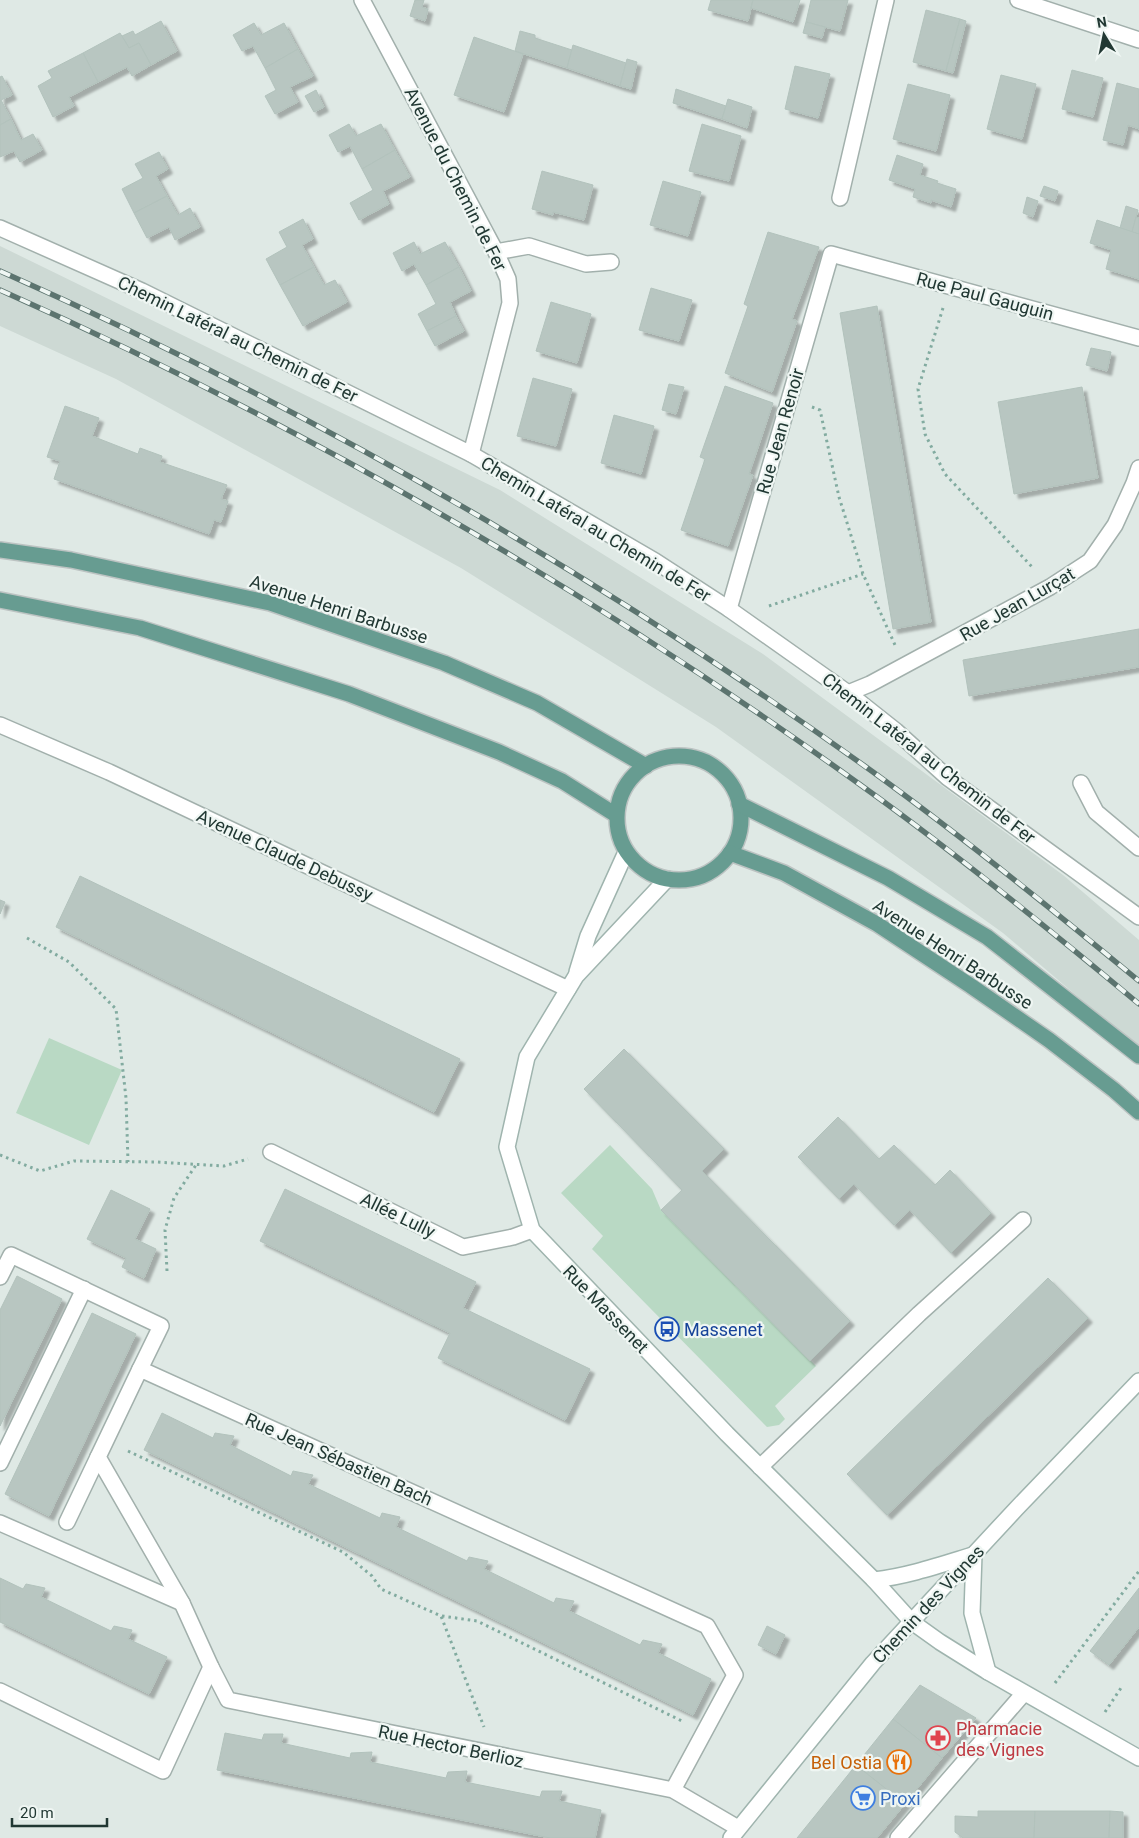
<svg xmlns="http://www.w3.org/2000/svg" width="1139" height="1838" font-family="Roboto,sans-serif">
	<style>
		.built { fill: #cdd9d4 }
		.green { fill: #b9d9c4 }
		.building { fill: #b8c6c1; stroke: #b2c2bc; filter: url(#shadow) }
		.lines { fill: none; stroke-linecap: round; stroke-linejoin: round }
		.lane-casing { stroke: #a2b0ac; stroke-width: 18 }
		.street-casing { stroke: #a2b0ac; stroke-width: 18 }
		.secondary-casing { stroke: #9fb4ae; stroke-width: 18 }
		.primary-casing { stroke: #bcc3c2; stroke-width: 18 }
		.path { stroke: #82aba0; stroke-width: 3; stroke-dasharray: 2.5 4; stroke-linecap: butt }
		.lane { stroke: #fff; stroke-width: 15 }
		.street { stroke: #fff; stroke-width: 15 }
		.secondary { stroke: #fff; stroke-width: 15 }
		.primary { stroke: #679c91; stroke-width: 15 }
		.rail-casing { stroke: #5c746f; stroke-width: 5.5 }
		.rail { stroke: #eff6f3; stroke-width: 4; stroke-dasharray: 11; stroke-linecap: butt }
		.labels { text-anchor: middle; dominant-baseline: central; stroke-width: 4.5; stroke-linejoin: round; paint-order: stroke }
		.street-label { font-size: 18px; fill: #213833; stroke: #eff6f3 }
		.transit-label { font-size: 18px; fill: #164399; stroke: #eff6f3; text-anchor: start }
		.health-label { font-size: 18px; fill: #be3a42; stroke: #eff6f3; text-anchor: start }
		.food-label { font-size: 18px; fill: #c56008; stroke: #eff6f3; text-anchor: end }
		.shop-label { font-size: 18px; fill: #366cbe; stroke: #eff6f3; text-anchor: start }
	</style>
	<defs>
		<filter id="shadow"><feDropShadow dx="4.5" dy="4.5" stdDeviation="1" flood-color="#0004"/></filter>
	</defs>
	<rect width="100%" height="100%" fill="#dfe9e5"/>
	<path class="built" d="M0,246L500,490L763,654L1063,875L1139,940V1049L1003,933L716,727L461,568L116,379L0,326Z"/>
	<g class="green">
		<path d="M49,1038L122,1070L89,1145L16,1113Z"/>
		<path d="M610,1145L652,1189L661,1210L816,1366L775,1406L785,1419L779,1425L767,1427L592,1249L603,1236L561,1193Z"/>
	</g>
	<g class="building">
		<path d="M415,0H424L422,7L428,9L425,21L410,16Z"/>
		<path d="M711,0H753L748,21L708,10Z"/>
		<path d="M753,0H800L793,22L751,8Z"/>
		<path d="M811,0H848L840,31L806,22Z"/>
		<path d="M926,10L960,19L946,71L913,62Z"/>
		<path d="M960,19L966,21L953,73L946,71Z"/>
		<path d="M161,21L177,51L151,65L139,43L129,48L122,36L133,31L135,35Z"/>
		<path d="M806,22L825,27L822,38L803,33Z"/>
		<path d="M254,23L261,35L284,23L298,49L265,68L253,46L242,51L233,35Z"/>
		<path d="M520,31L535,35V38L572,50L567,68L515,51Z"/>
		<path d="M120,33L129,48L139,43L151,65L132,76L127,67L98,82L83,53Z"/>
		<path d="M474,37L523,54L504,112L454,95Z"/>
		<path d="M573,45L626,63L620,86L567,68Z"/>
		<path d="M298,49L313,76L290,87L298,102L275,114L265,96L276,90L265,68Z"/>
		<path d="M83,53L98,82L69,97L74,106L53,117L38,86L52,78L48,71Z"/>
		<path d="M627,59L637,62L631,89L620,86Z"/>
		<path d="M795,66L830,74L818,118L785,109Z"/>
		<path d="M1072,70L1103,78L1093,117L1062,109Z"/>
		<path d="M1001,75L1036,84L1022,139L987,129Z"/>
		<path d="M2,76L12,95L1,100L11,119L0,125V77Z"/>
		<path d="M1117,83L1139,89V129L1128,125L1123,145L1103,140Z"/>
		<path d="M908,84L950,95L936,151L893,139Z"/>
		<path d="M676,89L726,106L722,119L673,103Z"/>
		<path d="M316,90L324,107L314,112L305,96Z"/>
		<path d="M728,99L752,107L747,128L722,119Z"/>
		<path d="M11,119L21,140L33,134L42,150L20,162L14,151L0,157V125Z"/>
		<path d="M349,124L356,136L381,124L395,150L362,169L350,146L338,152L329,135Z"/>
		<path d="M702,124L741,136L729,181L689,171Z"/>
		<path d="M395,150L410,177L383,191L389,204L359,220L350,203L373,190L362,169Z"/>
		<path d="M159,152L168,169L156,176L167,196L134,213L122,189L143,178L135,164Z"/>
		<path d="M897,155L923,164L920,175L938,181L937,183L956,189L951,207L931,200V203L913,197L915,189L889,180Z"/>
		<path d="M542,171L593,185L584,220L553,212V215L532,209Z"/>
		<path d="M663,181L701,192L688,236L650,225Z"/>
		<path d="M1044,186L1058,191L1055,201L1040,196Z"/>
		<path d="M167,196L178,215L190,208L200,227L175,240L169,227L147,238L134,213Z"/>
		<path d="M1027,197L1038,201L1033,217L1023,213Z"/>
		<path d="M1126,206L1138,210L1132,232L1120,228Z"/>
		<path d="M1136,217L1139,218V234L1132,232Z"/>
		<path d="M303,219L313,239L302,245L314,267L280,285L266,259L287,247L279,232Z"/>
		<path d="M1097,220L1139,234V279L1106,269L1111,250L1090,243Z"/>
		<path d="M768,232L819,247L792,319L797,321L772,392L725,373L748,306L744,304Z"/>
		<path d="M414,242L420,254L445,242L459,267L426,285L414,264L402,271L393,253Z"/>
		<path d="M314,267L324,285L335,280L347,302L303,326L280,285Z"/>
		<path d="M459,267L471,291L450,302L456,316L427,331L418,314L436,304L426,285Z"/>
		<path d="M651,288L692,300L679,341L639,330Z"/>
		<path d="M551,302L591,314L577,363L536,351Z"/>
		<path d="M877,306L931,622L893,629L840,313Z"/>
		<path d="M456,316L464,331L435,346L427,331Z"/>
		<path d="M1091,348L1111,352L1107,371L1086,365Z"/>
		<path d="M533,378L572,389L556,446L517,436Z"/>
		<path d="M669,384L684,387L676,414L662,410Z"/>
		<path d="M725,386L773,403L749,474L753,475L728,546L681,530L705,459L700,457Z"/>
		<path d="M1082,387L1098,478L1014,494L998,402Z"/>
		<path d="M65,406L99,418L92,436L138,454L140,448L162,456L160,462L227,485L221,499L228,501L221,522L214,520L209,534L54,479L60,461L47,457Z"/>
		<path d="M614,415L654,426L641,474L601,463Z"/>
		<path d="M1139,629V667L969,696L963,660Z"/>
		<path d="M80,876L460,1059L434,1112L56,927Z"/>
		<path d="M0,900L5,902L0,914Z"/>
		<path d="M624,1049L724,1149L702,1171L850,1321L810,1361L661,1210L682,1190L584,1089Z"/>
		<path d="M838,1117L879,1159L894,1145L935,1185L950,1170L991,1213L951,1253L910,1210L894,1225L854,1184L839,1199L798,1157Z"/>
		<path d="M285,1189L476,1282L463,1308L590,1369L565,1420L438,1358L450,1333L260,1241Z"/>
		<path d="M111,1190L150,1209L135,1239L156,1249L144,1278L122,1267L126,1258L87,1239Z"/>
		<path d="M17,1276L62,1299L0,1426V1310Z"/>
		<path d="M1048,1278L1088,1318L887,1515L847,1474Z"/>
		<path d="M92,1313L136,1334L49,1516L5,1494Z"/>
		<path d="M162,1413L213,1438L215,1433L234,1436L230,1445L291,1476L293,1471L313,1475L308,1484L380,1518L382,1513L400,1517L396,1527L467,1561L469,1557L488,1561L484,1569L554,1603L556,1598L574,1601L569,1611L640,1645L643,1640L662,1644L658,1653L711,1679L693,1715L144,1450Z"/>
		<path d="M0,1578L23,1589L26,1584L45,1588L41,1597L111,1631L114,1626L132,1630L128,1639L167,1657L149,1694L0,1622Z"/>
		<path d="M1139,1588V1627L1109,1665L1090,1651Z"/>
		<path d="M767,1626L785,1635L776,1654L758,1645Z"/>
		<path d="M920,1685L976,1718L942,1758L893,1719Z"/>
		<path d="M893,1719L942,1758L905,1804L856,1765Z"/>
		<path d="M225,1733L262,1740L264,1734H283L281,1743L350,1758L351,1753L372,1752L370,1762L446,1778L448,1772L467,1771L465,1782L540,1797L542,1791H562L559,1801L601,1810L595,1838H550L217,1770Z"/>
		<path d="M856,1765L905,1804L877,1838H797Z"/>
		<path d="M978,1811H1035L1034,1838H963L955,1832V1816L978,1817Z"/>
		<path d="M1035,1811H1110L1109,1838H1034Z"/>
		<path d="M1110,1811L1123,1812V1838H1109Z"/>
	</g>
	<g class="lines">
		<g class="lane-casing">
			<path id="lane" d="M898,1838L1024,1693"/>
		</g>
		<g class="street-casing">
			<g id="street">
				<path d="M362,0L496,252L508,279L510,303L471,454"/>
				<path d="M1018,0L1139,40"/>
				<path d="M840,198L886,0"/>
				<path d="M0,228L142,291L471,454L655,561L729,609L848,693L896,731L948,778L1139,917"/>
				<path d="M496,252L529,246L586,264L611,262"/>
				<path d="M729,609L831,254L1139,338"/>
				<path d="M848,693L870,684L1050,587L1090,561L1115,525L1134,483L1139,468"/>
				<path d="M0,725L109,772L568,989"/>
				<path d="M1081,783L1096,812L1139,848"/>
				<path d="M271,1152L463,1247L513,1237L532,1230"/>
				<path d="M0,1277L11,1255L161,1326L140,1369"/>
				<path d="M0,1463L84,1289"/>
				<path d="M760,1467L919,1314L1023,1220"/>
				<path d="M67,1522L98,1457"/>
				<path d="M0,1523L182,1603"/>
				<path d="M0,1691L163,1771L211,1667"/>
				<path d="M673,1790L735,1675L707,1626L140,1369L98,1457L182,1603L211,1667L228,1700L673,1790L738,1828"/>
			</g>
		</g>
		<g class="secondary-casing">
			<g id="secondary">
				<path d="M667,879L576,976L527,1057L507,1147L532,1230L727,1434L874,1580L912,1622L940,1642L988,1672L1139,1758"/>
				<path d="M577,972L588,936L626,852"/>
				<path d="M974,1554L972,1613L988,1672"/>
				<path d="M874,1580C908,1576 940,1565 973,1555"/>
				<path d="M731,1838L873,1663L1016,1509L1139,1381"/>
			</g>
		</g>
		<g class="primary-casing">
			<g id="primary">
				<path d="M0,550L71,560L270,603L444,663L537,703L646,766"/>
				<path d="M0,600L140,628L349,694L499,752L562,781L616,815"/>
				<circle cx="679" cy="818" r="62"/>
				<path d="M739,804L888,878L987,937L1139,1056"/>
				<path d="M730,853L784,873L877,924L971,986L1049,1040L1114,1090L1139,1112"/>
			</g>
		</g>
		<g class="path">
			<path d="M943,308L918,389L925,434L945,474L1033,568"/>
			<path d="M812,407L820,410L839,497L863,574L895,645"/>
			<path d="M769,606L863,574"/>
			<path d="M27,938L69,962L116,1009L126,1098L128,1162"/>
			<path d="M0,1155L40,1171L74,1161L156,1162L224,1166L248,1159"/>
			<path d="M167,1271L165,1230L174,1198L196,1165"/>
			<path d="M128,1451L343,1552L372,1576L381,1589L441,1616L484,1727"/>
			<path d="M442,1616L477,1621L684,1722"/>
			<path d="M1055,1683L1139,1571"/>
			<path d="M1105,1712L1123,1685"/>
		</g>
		<use href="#lane" class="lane"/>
		<use href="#street" class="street"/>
		<use href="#secondary" class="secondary"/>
		<use href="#primary" class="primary"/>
		<g class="rail-casing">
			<g id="rail">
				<path d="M0,271C307,407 600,576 873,772C964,838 1052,909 1139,981"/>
				<path d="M0,290C303,425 593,592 862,786C957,854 1049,929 1139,1004"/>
			</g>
		</g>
		<use href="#rail" class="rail"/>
	</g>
	<defs>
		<g id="bus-ring" transform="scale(1.25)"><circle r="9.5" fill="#eff6f3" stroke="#1a4fb4" stroke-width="1.5"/><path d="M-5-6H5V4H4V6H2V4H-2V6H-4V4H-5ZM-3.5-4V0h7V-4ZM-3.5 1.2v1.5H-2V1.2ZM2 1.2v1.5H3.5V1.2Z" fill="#1a4fb4"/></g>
		<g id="pharmacy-ring" transform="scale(1.25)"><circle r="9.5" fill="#eff6f3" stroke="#e0444e" stroke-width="1.5"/><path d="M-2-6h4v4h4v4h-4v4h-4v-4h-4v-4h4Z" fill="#e0444e"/></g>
		<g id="restaurant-ring" transform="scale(1.25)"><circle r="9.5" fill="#eff6f3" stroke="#e8710a" stroke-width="1.5"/><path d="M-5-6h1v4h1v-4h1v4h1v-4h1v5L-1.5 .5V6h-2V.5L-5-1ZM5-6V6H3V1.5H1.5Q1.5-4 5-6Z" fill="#e8710a"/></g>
		<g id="supermarket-ring" transform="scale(1.25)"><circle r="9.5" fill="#eff6f3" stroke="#3f7fe0" stroke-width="1.5"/><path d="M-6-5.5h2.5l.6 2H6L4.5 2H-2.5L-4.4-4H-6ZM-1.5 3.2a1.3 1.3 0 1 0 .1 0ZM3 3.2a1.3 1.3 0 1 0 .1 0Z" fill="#3f7fe0"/></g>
	</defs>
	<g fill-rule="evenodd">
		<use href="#bus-ring" x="667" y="1329"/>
		<use href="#pharmacy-ring" x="938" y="1738"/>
		<use href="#restaurant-ring" x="899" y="1762"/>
		<use href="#supermarket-ring" x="863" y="1798"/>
	</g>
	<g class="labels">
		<g class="street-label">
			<text transform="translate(456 179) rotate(63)">Avenue du Chemin de Fer</text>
			<text transform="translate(985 296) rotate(15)">Rue Paul Gauguin</text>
			<text transform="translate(238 339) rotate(26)">Chemin Latéral au Chemin de Fer</text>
			<text transform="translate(780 431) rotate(-74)">Rue Jean Renoir</text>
			<text transform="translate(596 529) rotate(31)">Chemin Latéral au Chemin de Fer</text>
			<text transform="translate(1017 604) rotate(-30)">Rue Jean Lurçat</text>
			<text transform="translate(339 609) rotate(18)">Avenue Henri Barbusse</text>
			<text transform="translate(929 758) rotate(38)">Chemin Latéral au Chemin de Fer</text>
			<text transform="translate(285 855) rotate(25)">Avenue Claude Debussy</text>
			<text transform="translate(953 954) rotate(33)">Avenue Henri Barbusse</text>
			<text transform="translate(398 1215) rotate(26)">Allée Lully</text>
			<text transform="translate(606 1309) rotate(46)">Rue Massenet</text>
			<text transform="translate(339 1459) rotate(24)">Rue Jean Sébastien Bach</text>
			<text transform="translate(928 1604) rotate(-47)">Chemin des Vignes</text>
			<text transform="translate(451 1746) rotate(12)">Rue Hector Berlioz</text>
		</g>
		<g class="transit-label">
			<text x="684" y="1329">Massenet</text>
		</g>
		<g class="health-label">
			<text x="956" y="1728">Pharmacie<tspan x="956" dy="21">des Vignes</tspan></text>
		</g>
		<g class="food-label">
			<text x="882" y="1762">Bel Ostia</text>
		</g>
		<g class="shop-label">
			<text x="880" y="1798">Proxi</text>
		</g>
	</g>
	<g transform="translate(1104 35) rotate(350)" stroke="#eff6f3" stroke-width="4" paint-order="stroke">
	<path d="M0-4L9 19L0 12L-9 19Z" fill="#213833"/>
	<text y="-8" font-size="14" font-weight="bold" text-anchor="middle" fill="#213833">N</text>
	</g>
	<path d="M12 1818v8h95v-8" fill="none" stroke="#213833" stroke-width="2.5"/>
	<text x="20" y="1818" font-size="15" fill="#213833" stroke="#eff6f3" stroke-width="4" paint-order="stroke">20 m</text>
</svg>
